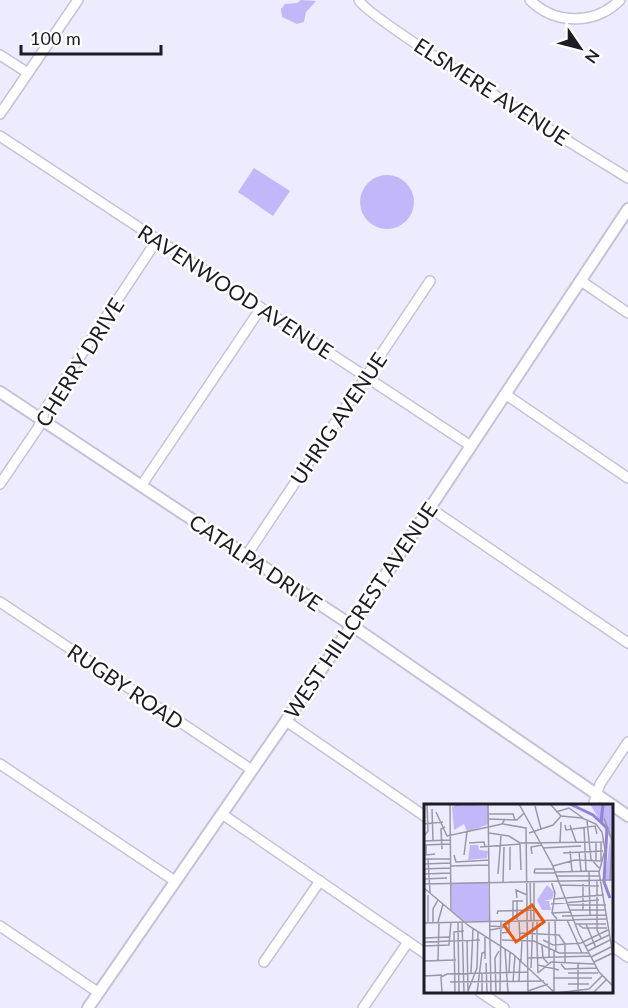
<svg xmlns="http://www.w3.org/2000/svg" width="628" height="1008" font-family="Lato,sans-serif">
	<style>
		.park { fill: #c2b7f9 }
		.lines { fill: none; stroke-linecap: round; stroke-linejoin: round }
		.minor-casing { stroke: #c5c2d8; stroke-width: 12 }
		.tertiary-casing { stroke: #c5c2d8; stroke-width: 14 }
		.minor { stroke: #fff; stroke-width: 9 }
		.tertiary { stroke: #fff; stroke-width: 10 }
		.labels { text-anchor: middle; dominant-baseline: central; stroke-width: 5; stroke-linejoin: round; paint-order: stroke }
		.street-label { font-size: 21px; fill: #1d1c24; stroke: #fff }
		.inset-river { fill: none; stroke: #9383d5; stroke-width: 3 }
		.inset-road { fill: none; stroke: #9a98a7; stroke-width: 1.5 }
		.view { fill: #e8590c; fill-opacity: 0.15; stroke: #e8590c; stroke-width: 3 }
		.inset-edge { fill: none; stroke: #1d1c24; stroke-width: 3 }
	</style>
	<rect width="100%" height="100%" fill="#edebfe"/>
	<g class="park">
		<path d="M301,0L316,1L306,12L304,22L297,24L282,17L281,9L285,4L297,3Z"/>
		<path d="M254,168L290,191L273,216L238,192Z"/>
		<circle cx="387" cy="202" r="27"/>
	</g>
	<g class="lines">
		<g class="minor-casing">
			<g id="minor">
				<path d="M359,0C366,18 594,157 628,178"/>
				<path d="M530,0C555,25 595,25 620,0"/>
				<path d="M0,55L28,73"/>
				<path d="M0,114L78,0"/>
				<path d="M0,136L471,446"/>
				<path d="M581,281L628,313"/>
				<path d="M505,394L628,478"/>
				<path d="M0,484L38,428L46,408L157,240"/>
				<path d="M141,486L261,308"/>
				<path d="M430,508L628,643"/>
				<path d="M246,556L430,281"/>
				<path d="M0,602L252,770"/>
				<path d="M286,721L426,817"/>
				<path d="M0,764L175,881"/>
				<path d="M593,806L600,784L628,742"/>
				<path d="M222,814L426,954"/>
				<path d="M0,926L99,993"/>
				<path d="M612,946L628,957"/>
				<path d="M264,962L320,881"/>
				<path d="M480,992L504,1008"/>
				<path d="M363,1008L408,942"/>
			</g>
		</g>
		<g class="tertiary-casing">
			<g id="tertiary">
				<path d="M0,392L351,625L628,816"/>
				<path d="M88,1008L359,615L628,209"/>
			</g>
		</g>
		<use href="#minor" class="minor"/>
		<use href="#tertiary" class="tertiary"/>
	</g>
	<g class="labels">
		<g class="street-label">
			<text transform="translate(492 91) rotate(33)">ELSMERE AVENUE</text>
			<text transform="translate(236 291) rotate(33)">RAVENWOOD AVENUE</text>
			<text transform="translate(79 362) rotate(-58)">CHERRY DRIVE</text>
			<text transform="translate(338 418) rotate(-56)">UHRIG AVENUE</text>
			<text transform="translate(256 562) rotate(34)">CATALPA DRIVE</text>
			<text transform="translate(360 610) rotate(-56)">WEST HILLCREST AVENUE</text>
			<text transform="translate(126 686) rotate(34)">RUGBY ROAD</text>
		</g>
	</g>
	<g transform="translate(424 804)">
		<rect width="189" height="189" fill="#edebfe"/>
		<path d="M64,78L65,117H40L28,107L27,79Z" fill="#c2b7f9"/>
		<path d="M36,0L64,2L65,20L43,28L40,20L30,26L28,3ZM46,41H54L55,46L64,47L63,54L44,56ZM123,81L130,88L128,95L120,97H125L127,106H118L113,96Z" fill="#c2b7f9"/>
		<path d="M166,0H189L188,76H181L186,34Z" fill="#c2b7f9"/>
		<path class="inset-river" d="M146,0L169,11L183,24L180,78L186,94M177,19L179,0"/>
		<path class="inset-road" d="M18,0L36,1M26,0L27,107M51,0H130M64,0L66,142M95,0L128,60L155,130L175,168L189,182M127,1L137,12L158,14L172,20L178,28L181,46L175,68L189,151M111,2L117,25M8,5L9,37M12,8L23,32L78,20L81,15M132,8L145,4L159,14M65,10H89L91,16M180,14L188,36L186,76M65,15L93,16L100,9M163,17L167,55L175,64M0,20L19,18M79,20L102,24M141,21L142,26L171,22L173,30M146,21L152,38M102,23L104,189M160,23L162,67M65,29L85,32L96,39L179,38M105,29L129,21L137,12M0,32L4,27L3,0M0,37L26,36M136,38L137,18M177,38V56M45,39L60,38L61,43M96,40L97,66M0,41L26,40M2,41V51L11,50M56,43L96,40M86,43V66M119,44L157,42M18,45L17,25L21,23M146,47L148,67M155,48L157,67M139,49L179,47M108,50L107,43L118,41M30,51L32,58L65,56M40,51L43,28M0,55H26M4,55L6,89M172,56V38M0,60L26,59M26,62L65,61M129,62L151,56L178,57M0,65L26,64M165,67L166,111M131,68L175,67M110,69L111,65H130M110,69H132M0,70L26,69M74,70L77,32M133,72H176M0,75L23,74M127,77L131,89L128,109L133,115M173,77V126L177,134M79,78L80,43M106,78L107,116M110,78V116M0,80L189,76M159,80V106M136,81L175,82M0,84L45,122L89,150L131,189M93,94L92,86L103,91M129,95L180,91M93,96V116M127,100L175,96M144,101H182M146,106H182M128,109L147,108M73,110L74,107L110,106M138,112L182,111M89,116V97H99M95,116L96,136M113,116V139M131,116L132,148M143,116L158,149M4,118V91M9,118V105L14,96M14,118L19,100M34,118L35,189M38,118L40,189M0,119L182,115M152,120H182M162,120L172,144M155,121L159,124H183M66,126L82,123L66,122M78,129L85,128V116M96,129L135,131L141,140V159M61,132V155M0,134L25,133M43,136L44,188M78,136L110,137L135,149H165M119,136L129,141L157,139L184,126M0,138L56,136M66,139L67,189M113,139L114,169M118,141L119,154L124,159M0,142L25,141L27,118M162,142L185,131M81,145L84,189M164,147L186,136M167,153L187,143M104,154L167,152M125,154V116M14,156L15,118M0,157L32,156M97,157L98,136M170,158L189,149M62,159L63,188M154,159V189M137,160L141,165L173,164M114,161L135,166M107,164L109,116M47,169L49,125M85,169L86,148M114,169L127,158L170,160M144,169H174M0,172L18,171M129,174H168M95,177L96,155M26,178L120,177M89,178L91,151M144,180H165M165,185L178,172M44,187L53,164L54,128M104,187L124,180M130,187V147M58,188V169M18,189L17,173L23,170L104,168M31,189L30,128L40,127M53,189L58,149L61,148M72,189L71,154L75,147M76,189L77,117M132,189L165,185M169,189L182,176"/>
		<path class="view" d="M108,101L120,118L92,138L80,121Z"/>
		<rect width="189" height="189" class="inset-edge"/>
	</g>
	<g transform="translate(580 48) rotate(125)" stroke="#ffffff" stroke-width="4.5" paint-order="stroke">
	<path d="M0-4.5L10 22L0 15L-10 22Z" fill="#1d1c24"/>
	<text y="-9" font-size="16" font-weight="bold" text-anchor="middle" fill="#1d1c24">N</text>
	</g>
	<path d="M21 45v9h140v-9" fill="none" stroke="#1d1c24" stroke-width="3"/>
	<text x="30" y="45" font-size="18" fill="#1d1c24" stroke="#ffffff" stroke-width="4.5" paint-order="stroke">100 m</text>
</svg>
